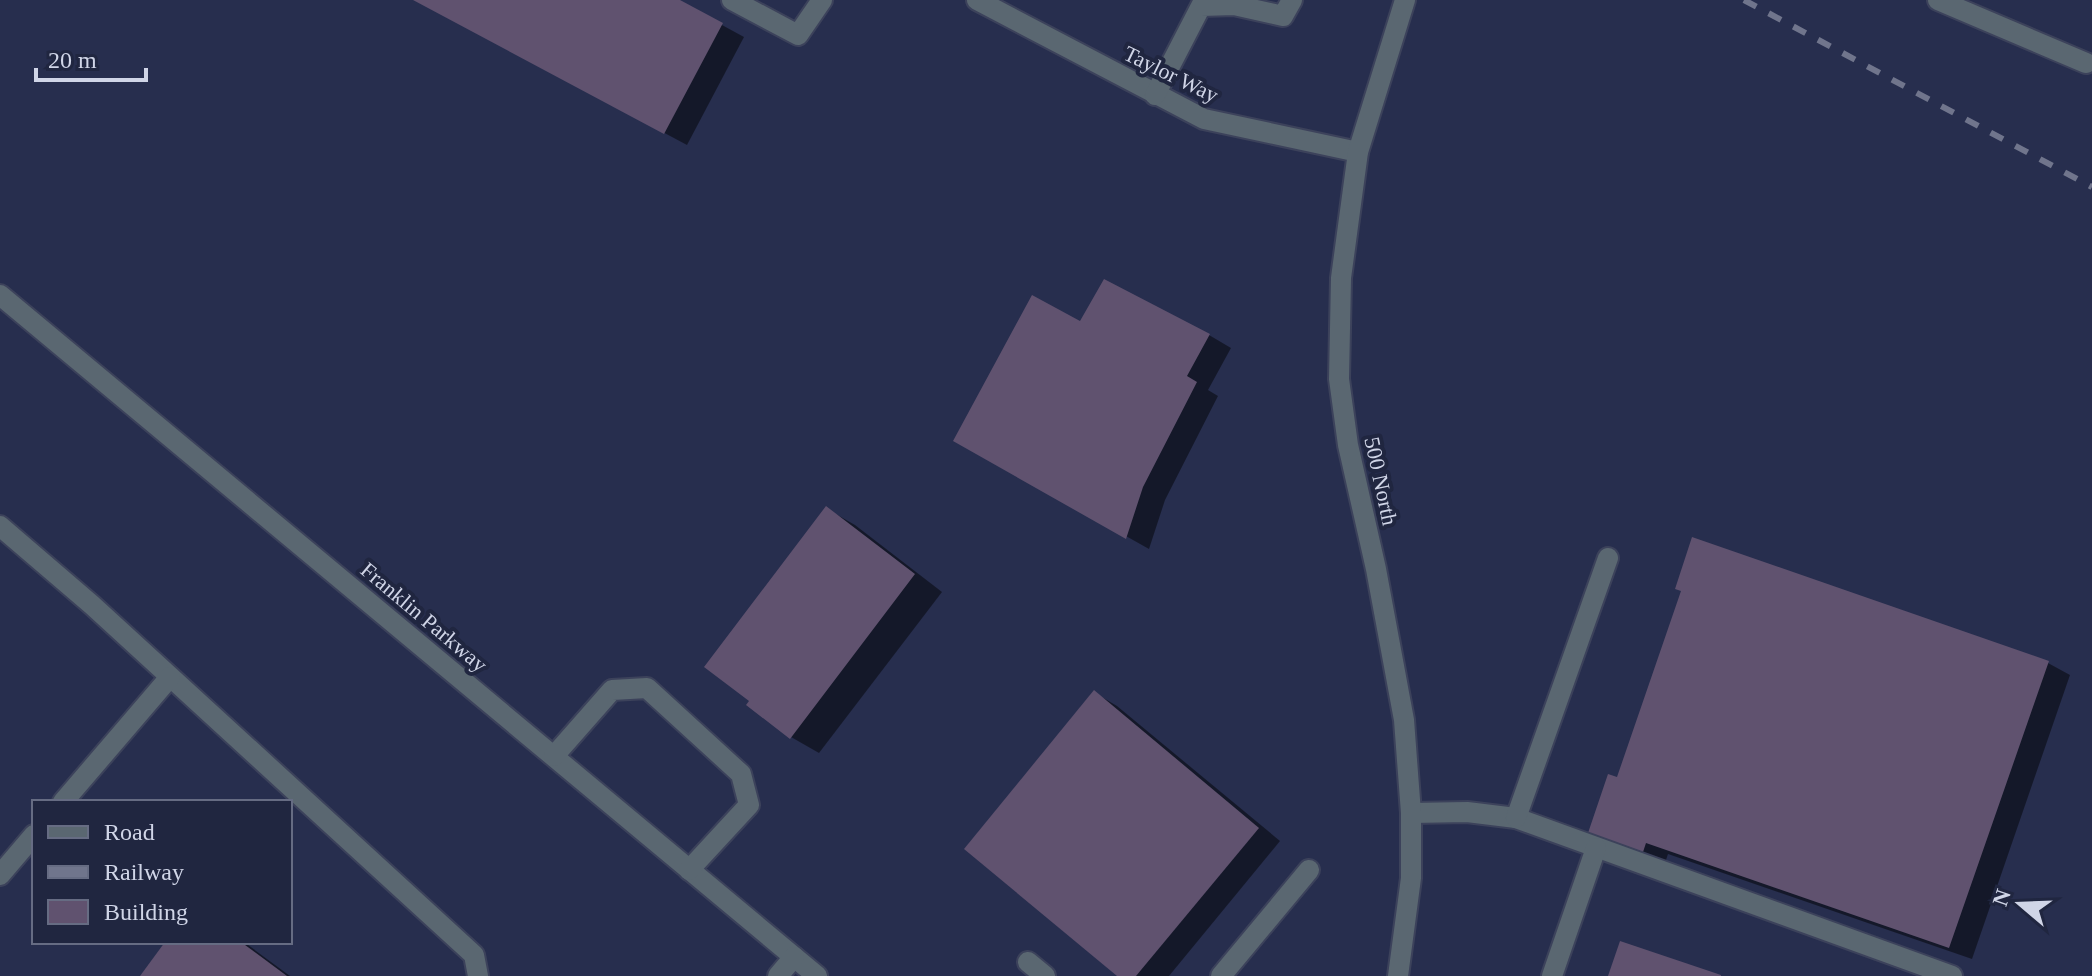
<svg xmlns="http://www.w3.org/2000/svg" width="2092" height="976" font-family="'Times New Roman',serif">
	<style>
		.built { fill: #272e4e; fill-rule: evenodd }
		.shadow { fill: #0007 }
		.building { fill: #60526f }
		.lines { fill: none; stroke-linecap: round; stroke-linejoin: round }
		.minor-casing { stroke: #3c425b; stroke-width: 24 }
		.minor { stroke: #5a6771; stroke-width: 20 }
		.rail { stroke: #70758c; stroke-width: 6; stroke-dasharray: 14 14; stroke-linecap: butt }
		.labels { text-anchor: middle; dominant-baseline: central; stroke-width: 8; stroke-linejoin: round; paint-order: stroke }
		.street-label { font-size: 22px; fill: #d0d5e7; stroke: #202640 }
	</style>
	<rect width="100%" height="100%" fill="#202640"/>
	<path class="built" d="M0,0H2092V976H0ZM34,802H290V942H34Z"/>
	<g class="shadow">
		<path d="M415,0H676L744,37L687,145Z"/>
		<path d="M1080,324L1209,335L1231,348L1208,390L1218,396L1165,500L1149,549L955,440Z"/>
		<path d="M827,509L855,525L942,592L819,753L791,737L749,704Z"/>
		<path d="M2048,663L2070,675L1972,959L1668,854L1665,863L1612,845L1590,832L1618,780Z"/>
		<path d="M1095,693L1117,706L1280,841L1169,976H1120Z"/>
		<path d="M168,942H244L290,976H143Z"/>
	</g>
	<g class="building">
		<path d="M413,0H680L723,23L664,134Z"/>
		<path d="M1104,279L1210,334L1187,376L1197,382L1143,487L1126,539L953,441L1032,295L1080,321Z"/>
		<path d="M826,506L915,574L790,739L746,705L749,701L704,667Z"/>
		<path d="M1692,537L2049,661L1949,948L1646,843L1643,852L1588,833L1608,774L1617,777L1681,591L1675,589Z"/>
		<path d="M1094,690L1259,828L1136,976H1117L964,849Z"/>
		<path d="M1620,941L1721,975V976H1608Z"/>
		<path d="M165,942H241L287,976H140Z"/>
	</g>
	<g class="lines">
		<g class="minor-casing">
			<g id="minor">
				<path d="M732,0L798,35L822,0"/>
				<path d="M977,0L1204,119L1358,152"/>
				<path d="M1938,0L2086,63"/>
				<path d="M1155,95L1201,6L1234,5L1283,16L1292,0"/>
				<path d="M0,295L817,976"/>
				<path d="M0,526L92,605L474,955L478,976"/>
				<path d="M554,756L612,690L647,688L741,774L749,805L689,870"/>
				<path d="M63,802L170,677"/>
				<path d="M1411,813L1467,812L1516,818L1952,976"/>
				<path d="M1516,818L1608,558"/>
				<path d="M0,875L34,835"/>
				<path d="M1028,962L1045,976"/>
				<path d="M778,976L794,957"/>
				<path d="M1221,976L1309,870"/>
				<path d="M1398,976L1411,878V813L1404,720L1376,569L1348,445L1339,379L1341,278L1358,152L1405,0"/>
				<path d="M1552,976L1596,848"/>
			</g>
		</g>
		<use href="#minor" class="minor"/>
		<path class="rail" d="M1744,0L2092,187"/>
	</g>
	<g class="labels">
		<g class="street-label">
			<text transform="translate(1171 74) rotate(26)">Taylor Way</text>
			<text transform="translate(1381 481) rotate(78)">500 North</text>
			<text transform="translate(424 617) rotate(40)">Franklin Parkway</text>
		</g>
	</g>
	<rect x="32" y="800" width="260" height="144" fill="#202640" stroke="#666c83" stroke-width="2"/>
	<rect x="48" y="826" width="40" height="12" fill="#5a6771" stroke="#666c83" stroke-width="2"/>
	<text x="104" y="840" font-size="24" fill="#d0d5e7">Road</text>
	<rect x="48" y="866" width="40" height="12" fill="#70758c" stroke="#666c83" stroke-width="2"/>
	<text x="104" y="880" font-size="24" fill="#d0d5e7">Railway</text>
	<rect x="48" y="900" width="40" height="24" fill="#60526f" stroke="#666c83" stroke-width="2"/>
	<text x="104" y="920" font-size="24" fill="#d0d5e7">Building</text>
	<g transform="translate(2020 904) rotate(289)" stroke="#202640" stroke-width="6" paint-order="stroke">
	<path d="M0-6L14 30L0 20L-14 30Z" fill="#d0d5e7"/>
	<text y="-12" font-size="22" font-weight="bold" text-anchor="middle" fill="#d0d5e7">N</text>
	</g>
	<path d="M36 68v12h110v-12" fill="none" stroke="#d0d5e7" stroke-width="4"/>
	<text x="48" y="68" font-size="24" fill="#d0d5e7" stroke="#202640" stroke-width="6" paint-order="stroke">20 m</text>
</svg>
